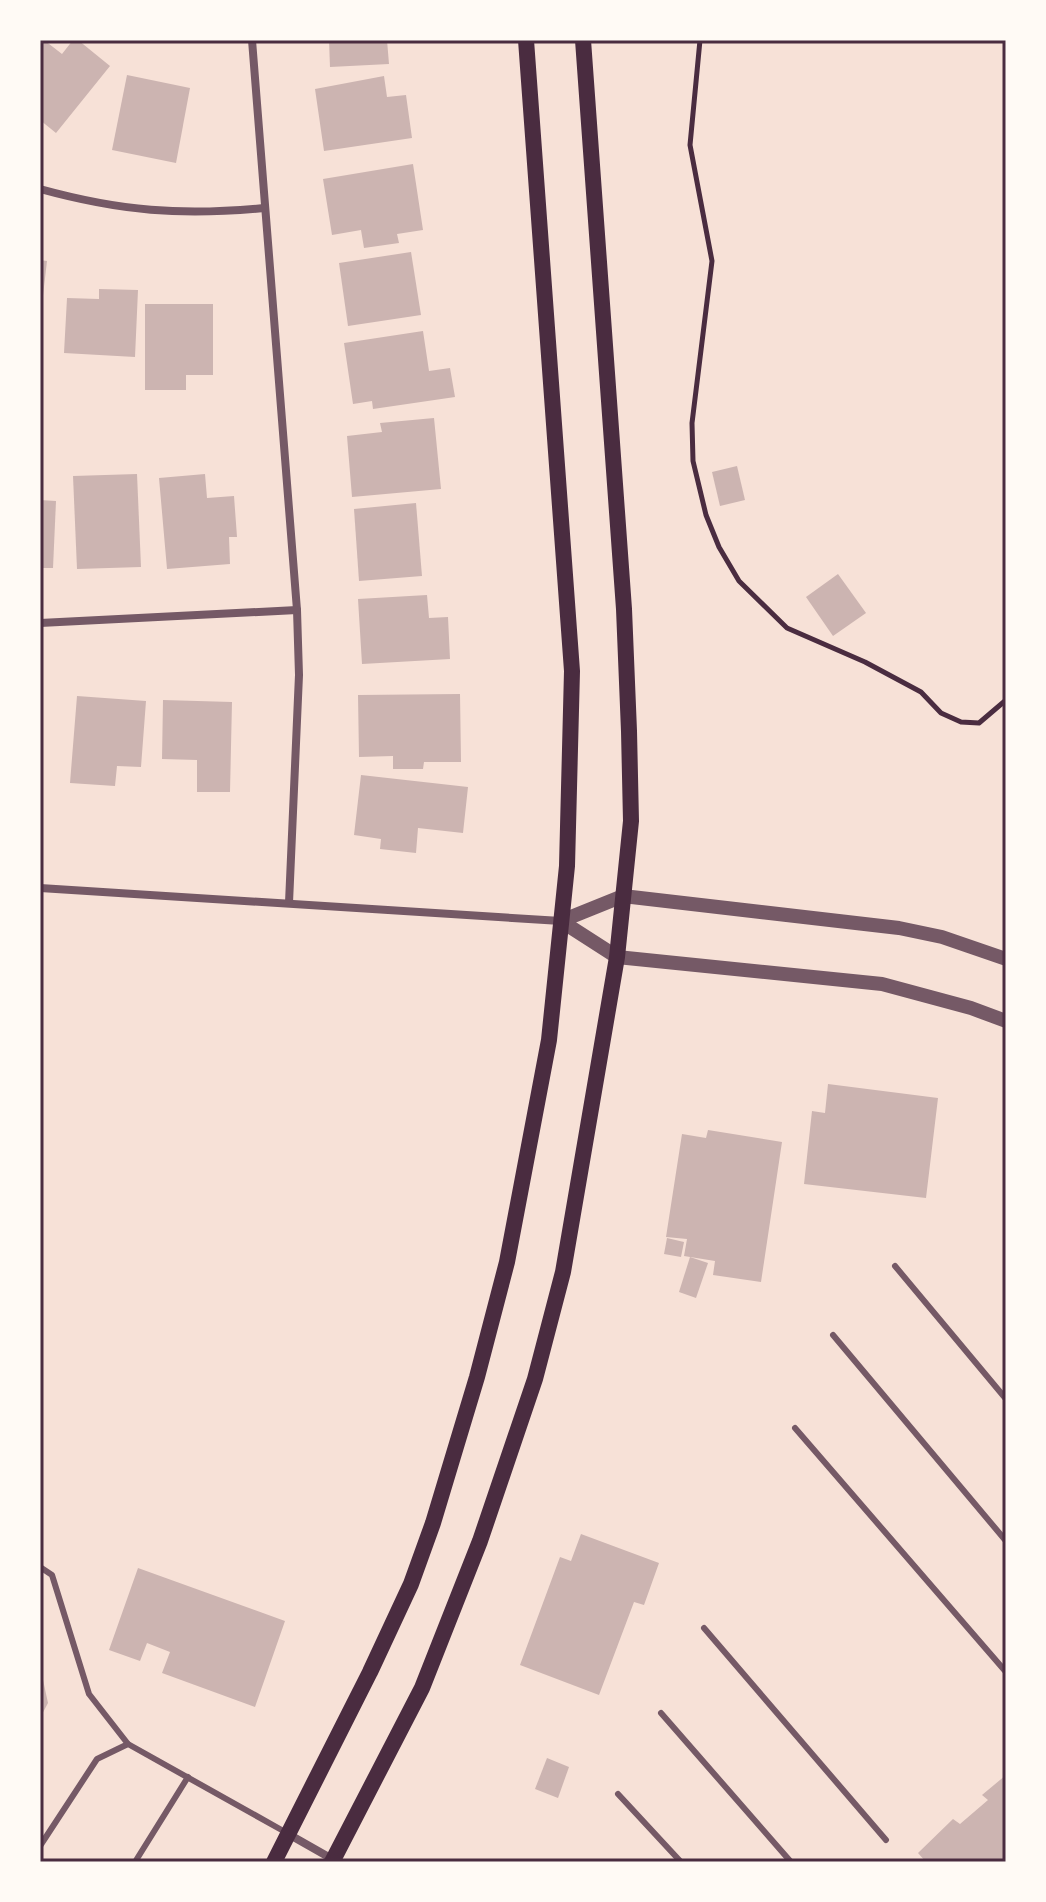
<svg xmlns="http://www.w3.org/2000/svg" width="1046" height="1902" font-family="'Archivo Narrow',sans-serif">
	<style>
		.building { fill: #ccb4b1 }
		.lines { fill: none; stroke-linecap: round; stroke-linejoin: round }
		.path { stroke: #4a2c40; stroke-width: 5 }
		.service { stroke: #755966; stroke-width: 6 }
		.minor { stroke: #755966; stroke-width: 8 }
		.tertiary { stroke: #755966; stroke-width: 14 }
		.secondary { stroke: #4a2c40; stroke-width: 16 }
		.neatline { fill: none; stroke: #4a2c40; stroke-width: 3 }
	</style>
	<rect width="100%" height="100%" fill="#f7e1d7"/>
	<g class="building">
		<path d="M44,40L62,54L73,40H78L110,66L56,133L40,120V44Z"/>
		<path d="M329,40H387L389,64L330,67Z"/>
		<path d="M127,75L190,88L176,163L112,150Z"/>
		<path d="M384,76L387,97L406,95L412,138L324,151L315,89Z"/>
		<path d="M413,164L423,230L397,234L399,243L364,248L361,230L332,235L323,179Z"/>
		<path d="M411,252L421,315L348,326L339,263Z"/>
		<path d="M40,260L47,261L42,304H40Z"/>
		<path d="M99,289L138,290L135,357L64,353L67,298L99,299Z"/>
		<path d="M145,304H213V375H186V390H145Z"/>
		<path d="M423,331L429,371L450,368L455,397L373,409L372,401L353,404L344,343Z"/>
		<path d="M434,418L441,489L352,497L347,436L382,432L380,423Z"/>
		<path d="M737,466L745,500L720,506L712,472Z"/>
		<path d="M137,474L141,567L77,569L73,476Z"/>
		<path d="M205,474L207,498L234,496L237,537H229L230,564L167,569L159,478Z"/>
		<path d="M40,500L56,501L53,568H40Z"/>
		<path d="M416,503L422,576L359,581L354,509Z"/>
		<path d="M838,574L866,613L833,636L806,597Z"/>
		<path d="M427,595L429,618L448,617L450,659L362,664L358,599Z"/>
		<path d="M460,694L461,762H424L423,769H393V756L359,757L358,695Z"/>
		<path d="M77,696L146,701L141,767L117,766L115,786L70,783Z"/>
		<path d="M163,700L232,702L230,792H197V760L162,759Z"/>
		<path d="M361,775L468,787L463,833L418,828L416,853L380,849L381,839L354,835Z"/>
		<path d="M828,1084L938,1098L926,1198L804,1184L812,1111L825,1113Z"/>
		<path d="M708,1130L782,1142L761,1282L713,1275L715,1261L684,1256L687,1239L666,1237L682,1134L706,1138Z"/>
		<path d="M667,1238L684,1242L681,1257L664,1254Z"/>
		<path d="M690,1257L708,1263L696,1298L679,1292Z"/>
		<path d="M581,1534L659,1563L644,1605L634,1602L599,1695L520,1665L560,1557L571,1561Z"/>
		<path d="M138,1568L285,1621L255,1707L162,1673L170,1652L147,1643L140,1661L109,1650Z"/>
		<path d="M40,1666L48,1703L40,1718Z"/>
		<path d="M547,1758L569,1767L558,1798L535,1789Z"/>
		<path d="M1006,1775V1862H926L918,1853L953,1819L960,1824L988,1800L982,1795Z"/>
	</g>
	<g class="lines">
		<path class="path" d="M700,40L690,145L712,261L692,423L693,461L706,515L719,547L739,581L787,628L865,662L921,692L941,713L961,722L979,723L1006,700"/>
		<g class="service">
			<path d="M895,1266L1006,1399"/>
			<path d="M833,1335L1006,1541"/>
			<path d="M795,1428L1006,1672"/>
			<path d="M40,1567L52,1575L89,1694L128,1744"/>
			<path d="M704,1628L886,1840"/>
			<path d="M661,1713L791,1862"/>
			<path d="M618,1794L681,1862"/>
			<path d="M40,1846L97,1759L128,1744L287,1833"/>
			<path d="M135,1862L188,1777"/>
		</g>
		<g class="minor">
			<path d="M252,40L297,610L299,675L289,903"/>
			<path d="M40,189C120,211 181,216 264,208"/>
			<path d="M40,623L297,610"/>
			<path d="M40,888L561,921"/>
			<path d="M290,1835L334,1860"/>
		</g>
		<g class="tertiary">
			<path d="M561,921L617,957L882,984L971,1008L1006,1021"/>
			<path d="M561,921L623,896L899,928L942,937L1006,959"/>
		</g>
		<g class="secondary">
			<path d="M274,1862L370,1672L411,1584L433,1523L477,1377L507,1262L549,1040L567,866L572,671L526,40"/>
			<path d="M332,1862L422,1688L480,1541L535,1379L563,1272L617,957L631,821L629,731L624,609L583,40"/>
		</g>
	</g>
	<rect width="1046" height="1902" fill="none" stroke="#fffaf5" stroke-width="84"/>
	<rect x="42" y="42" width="962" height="1818" class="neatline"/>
</svg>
